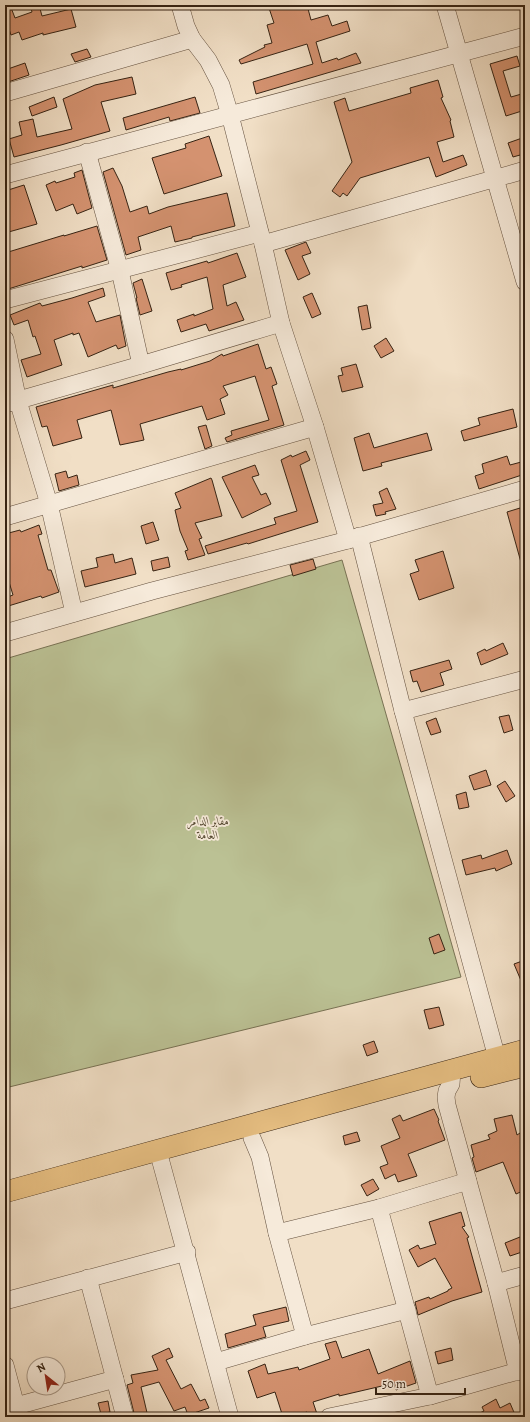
<svg xmlns="http://www.w3.org/2000/svg" width="530" height="1422" font-family="Alegreya,Amiri,serif">
	<style>
		.green { fill: #bbc194; stroke: #787254 }
		.building { fill: #d49270; stroke: #362313 }
		.lines { fill: none; stroke-linecap: round; stroke-linejoin: round }
		.minor-casing { stroke: #655240; stroke-width: 18 }
		.major-casing { stroke: #362313; stroke-width: 22 }
		.minor { stroke: #f6eada; stroke-width: 17 }
		.major { stroke: #e8c083; stroke-width: 21 }
		.labels { text-anchor: middle; dominant-baseline: central; stroke-width: 3.5; stroke-linejoin: round; paint-order: stroke }
		.park-label { font-size: 12px; font-style: italic; fill: #574a33; stroke: #f6eada }
	</style>
	<rect width="100%" height="100%" fill="#f1dfc6"/>
	<filter id="stains"><feTurbulence type="fractalNoise" baseFrequency=".005" numOctaves="4"/><feColorMatrix values="0 0 0 0 .2 0 0 0 0 .09 0 0 0 0 .02 0 0 0 .5 -.17"/></filter>
	<radialGradient id="worn" r=".72"><stop offset=".6" stop-color="#630" stop-opacity="0"/><stop offset="1" stop-color="#630" stop-opacity=".3"/></radialGradient>
	<path class="green" d="M342,560L461,977L5,1088V659Z"/>
	<g class="building">
		<path d="M5,5H10L15,18L32,12L30,5H39L42,16L71,9L76,27L43,35V33L22,40L19,32L11,35L5,17Z"/>
		<path d="M268,5H307L311,20L328,15L332,26L347,21L350,31L316,42L322,63L337,58L338,60L356,53L361,63L256,94L253,82L313,64L307,44L241,64L239,60L265,47L264,45L272,43L267,25L274,23Z"/>
		<path d="M87,49L91,57L75,62L71,54Z"/>
		<path d="M517,56L520,66L503,71L511,97L525,93V110L506,116L490,64Z"/>
		<path d="M25,63L29,75L5,83V70Z"/>
		<path d="M132,77L136,94L101,102L110,131L61,145L14,157L9,139L22,135L19,122L33,119L37,137L72,129L63,99L95,85Z"/>
		<path d="M438,80L443,97L441,98L451,120L450,121L454,137L437,142L443,162L463,155L467,165L436,177L429,157L360,178L347,196L343,193L340,197L332,191L352,162L334,102L345,98L349,111L411,93L410,88Z"/>
		<path d="M54,97L57,107L32,116L29,107Z"/>
		<path d="M195,97L200,113L170,121L169,117L126,130L123,118Z"/>
		<path d="M209,136L222,176L164,194L152,158L186,148L185,144Z"/>
		<path d="M525,137V160H522L520,155L513,157L508,143Z"/>
		<path d="M113,168L122,186L130,212L147,206L149,214L168,207L227,193L235,226L192,237V238L175,242L171,226L138,237L141,250L126,255L103,172Z"/>
		<path d="M82,170L92,208L77,214L73,204L56,211L46,185L55,181L56,183L75,177L74,173Z"/>
		<path d="M24,185L37,224L5,233V191Z"/>
		<path d="M97,226L107,260L82,268V266L5,290V253L64,235V236Z"/>
		<path d="M306,242L311,253L302,256L310,274L298,280L285,250Z"/>
		<path d="M237,253L246,277L223,285L227,306L236,302L244,320L209,331L206,324L181,332L177,320L194,314V316L213,309L207,277L181,285L182,287L171,290L166,273L207,261L208,263Z"/>
		<path d="M142,279L152,311L140,315L136,298H137L133,283Z"/>
		<path d="M103,288L105,296L88,302L96,322L120,315L126,346L118,349L116,345L88,357L79,333L73,335V333L54,340L62,365L27,377L21,360L41,354L35,336L33,337L28,320L14,325L10,315L40,303L42,306L72,298Z"/>
		<path d="M312,293L321,314L312,318L303,297Z"/>
		<path d="M367,305L371,328L362,330L358,307Z"/>
		<path d="M386,338L394,351L381,358L374,346Z"/>
		<path d="M258,344L266,369L271,367L277,384L272,386L284,425L227,442L225,438L232,435L231,431L269,420L255,376L223,386L228,395L220,399L225,414L207,420L202,406L140,424L144,440L120,445L111,410L77,420L82,438L53,446L47,426L42,427L36,407L113,385V388L168,372L181,369V370L210,361L222,354L223,356Z"/>
		<path d="M356,364L363,387L342,392L338,376L343,375L341,368Z"/>
		<path d="M513,409L517,427L464,441L461,431L480,425L478,418Z"/>
		<path d="M206,425L212,446L205,449L198,427Z"/>
		<path d="M369,433L374,448L427,433L432,450L381,463L382,466L363,471L354,438Z"/>
		<path d="M306,451L310,460L300,465L318,522L248,544L247,543L208,554L205,546L276,524L274,518L297,511L281,460L291,455L292,457Z"/>
		<path d="M507,456L510,465L525,461V474L479,489L475,476L484,473L482,464Z"/>
		<path d="M255,465L259,475L252,477L261,495L266,493L271,504L242,518L222,477Z"/>
		<path d="M66,471L68,478L77,475L79,485L59,491L55,474Z"/>
		<path d="M211,478L212,480L222,516L195,523L202,538L199,539L205,555L188,560L185,551L188,550L180,531L175,510L181,508L175,493Z"/>
		<path d="M387,488L396,509L385,512L386,514L376,516L373,505L383,503L379,492Z"/>
		<path d="M520,508L525,526V565L522,566L507,512Z"/>
		<path d="M153,522L159,540L146,544L141,526Z"/>
		<path d="M39,525L42,534L38,535L48,570H51L59,592L42,598L41,596L5,607V598L13,595L5,569V534L20,530L21,532Z"/>
		<path d="M443,551L454,588L419,600L410,574L419,571L415,560Z"/>
		<path d="M113,554L115,563L132,558L136,574L85,587L81,571L98,567L96,558Z"/>
		<path d="M168,557L170,567L153,571L151,561Z"/>
		<path d="M313,559L316,569L293,576L290,565Z"/>
		<path d="M503,643L508,654L481,665L477,653L485,649L486,651Z"/>
		<path d="M449,660L452,669L440,673L444,685L421,692L417,681L413,682L410,671Z"/>
		<path d="M509,715L513,730L504,733L499,717Z"/>
		<path d="M436,718L441,732L431,735L426,722Z"/>
		<path d="M486,770L491,785L474,790L469,776Z"/>
		<path d="M505,781L515,796L506,802L497,786Z"/>
		<path d="M466,792L469,807L459,809L456,795Z"/>
		<path d="M507,850L512,864L496,871L495,868L466,875L462,860L481,855L482,859Z"/>
		<path d="M439,934L445,950L434,954L429,938Z"/>
		<path d="M525,960V990L514,964Z"/>
		<path d="M439,1007L444,1025L429,1029L424,1010Z"/>
		<path d="M374,1041L378,1052L367,1056L363,1045Z"/>
		<path d="M434,1109L439,1120L438,1121L445,1140L408,1154L417,1176L398,1182L395,1174L385,1179L380,1167L388,1164L381,1146L400,1138L392,1119L400,1115L403,1121Z"/>
		<path d="M512,1115L517,1135L520,1133L525,1145V1190L516,1194L503,1162L476,1172L472,1158L474,1157L471,1145L490,1139L488,1135L497,1131L494,1119Z"/>
		<path d="M357,1132L360,1141L345,1145L343,1136Z"/>
		<path d="M373,1179L379,1189L367,1196L361,1185Z"/>
		<path d="M461,1212L465,1226L462,1227L469,1237L467,1238L482,1292L452,1301L418,1315L415,1302L429,1297L430,1299L448,1291V1290L452,1288L435,1258L418,1267L409,1250L418,1245L420,1249L436,1244L429,1222Z"/>
		<path d="M525,1235V1251L510,1256L505,1243Z"/>
		<path d="M286,1307L289,1321L263,1327L266,1337L228,1348L225,1334L256,1325L253,1315Z"/>
		<path d="M336,1341L342,1358L369,1349L378,1374L410,1361L416,1383L396,1390L394,1382L382,1386L339,1396V1394L313,1402L318,1417H309L307,1412L290,1417H283L275,1392L257,1398L248,1371L265,1364L268,1374L298,1367L299,1370L330,1359L325,1344Z"/>
		<path d="M169,1348L173,1357L166,1360L181,1389L191,1384L200,1401L205,1399L209,1408L188,1415L185,1407L174,1411L159,1382L141,1387L148,1417H135L127,1385L133,1383L131,1375L158,1370L152,1356Z"/>
		<path d="M451,1348L453,1360L438,1364L435,1352Z"/>
		<path d="M496,1399L500,1408L510,1403L516,1417H471L484,1411L482,1407Z"/>
		<path d="M108,1401L110,1412L101,1414L98,1403Z"/>
	</g>
	<g class="lines">
		<g class="minor-casing">
			<g id="minor">
				<path d="M180,5L186,26L192,39L208,60L221,85L230,115L263,244L281,323L315,427L348,540"/>
				<path d="M445,5L525,282"/>
				<path d="M5,93L192,39"/>
				<path d="M87,152L120,271L141,365"/>
				<path d="M5,175L525,36"/>
				<path d="M263,244L525,170"/>
				<path d="M5,300L260,233"/>
				<path d="M5,339L18,401L49,504L74,613"/>
				<path d="M5,404L141,365L281,323"/>
				<path d="M5,517L315,427"/>
				<path d="M359,536L403,711L497,1058"/>
				<path d="M5,633L152,591L348,540L525,489"/>
				<path d="M403,711L525,679"/>
				<path d="M452,1071L451,1084L447,1091L446,1097L447,1105L496,1283L518,1372"/>
				<path d="M252,1138L260,1157L277,1233L305,1336"/>
				<path d="M158,1151L230,1417"/>
				<path d="M379,1208L430,1396"/>
				<path d="M277,1233L379,1208L468,1181"/>
				<path d="M88,1278L125,1417"/>
				<path d="M496,1283L525,1275"/>
				<path d="M5,1301L187,1252"/>
				<path d="M216,1362L305,1336L407,1310"/>
				<path d="M5,1365L16,1406"/>
				<path d="M5,1409L115,1379"/>
				<path d="M329,1417L430,1396L525,1369"/>
			</g>
		</g>
		<g class="major-casing">
			<g id="major">
				<path d="M481,1077L525,1066"/>
				<path d="M5,1192L525,1050"/>
			</g>
		</g>
		<use href="#minor" class="minor"/>
		<use href="#major" class="major"/>
	</g>
	<g class="labels">
		<g class="park-label">
			<text x="208" y="821">مقابر الدامر<tspan x="208" dy="14">العامة</tspan></text>
		</g>
	</g>
	<rect width="530" height="1422" fill="none" stroke="#f1dfc6" stroke-width="20"/>
	<rect x="6" y="6" width="518" height="1410" fill="none" stroke="#362313" stroke-width="2"/>
	<rect x="10" y="10" width="510" height="1402" fill="none" stroke="#362313"/>
	<g transform="translate(46 1376) rotate(330)"><circle r="19" fill="#f6eada" stroke="#a99a8a"/>
	<path d="M0-3L7 15L0 10L-7 15Z" fill="#8f2418"/>
	<text y="-6" font-size="11" font-weight="bold" text-anchor="middle" fill="#362313">N</text>
	</g>
	<path d="M376 1388v6h89v-6" fill="none" stroke="#362313" stroke-width="2"/>
	<text x="382" y="1388" font-size="12" fill="#362313" stroke="#f6eada" stroke-width="3" paint-order="stroke">50 m</text>
	<rect width="100%" height="100%" filter="url(#stains)"/>
	<rect width="100%" height="100%" fill="url(#worn)"/>
</svg>
